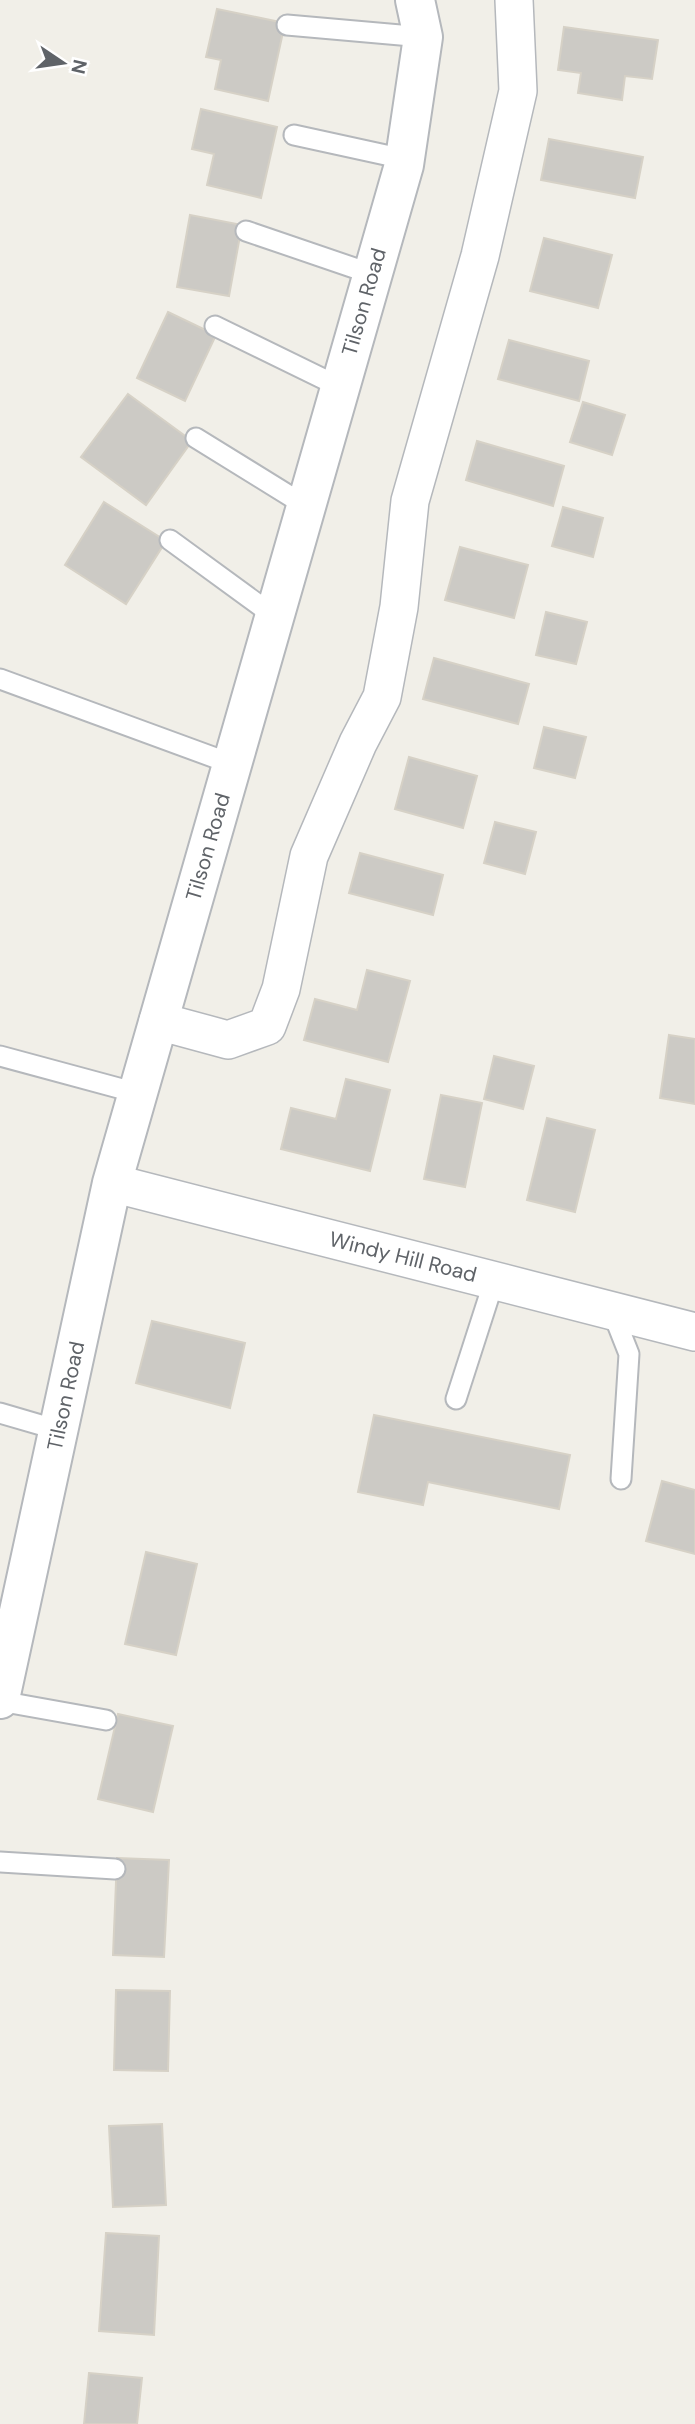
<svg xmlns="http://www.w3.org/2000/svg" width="695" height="2424" font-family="'DM Sans',sans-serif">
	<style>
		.building { fill: #cccac5; stroke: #d6d1c6; stroke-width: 2 }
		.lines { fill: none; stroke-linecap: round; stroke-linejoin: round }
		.service-casing { stroke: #b5b8bc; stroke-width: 23 }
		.minor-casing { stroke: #b5b8bc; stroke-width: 40 }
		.tertiary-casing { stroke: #b5b8bc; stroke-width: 42 }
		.service { stroke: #fff; stroke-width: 19 }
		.minor { stroke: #fff; stroke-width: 37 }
		.tertiary { stroke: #fff; stroke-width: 38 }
		.labels { text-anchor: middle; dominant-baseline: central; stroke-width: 6; stroke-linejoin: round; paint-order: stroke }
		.street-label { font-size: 21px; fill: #5f6368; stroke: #fff }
	</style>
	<rect width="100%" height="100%" fill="#f1efe8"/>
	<g class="building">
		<path d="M217,9L285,23L268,101L215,89L221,60L206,57Z"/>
		<path d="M564,27L658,40L652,79L625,76L622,100L578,93L581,73L558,70Z"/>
		<path d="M201,109L277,127L261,198L207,185L214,154L192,149Z"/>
		<path d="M549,139L643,157L635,198L541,180Z"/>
		<path d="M190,215L242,225L229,296L177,287Z"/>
		<path d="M544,238L612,255L598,308L530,291Z"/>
		<path d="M168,312L216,335L185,401L137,378Z"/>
		<path d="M509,340L589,361L579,401L498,379Z"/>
		<path d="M128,394L192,441L146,505L81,457Z"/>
		<path d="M583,402L625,415L612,455L570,442Z"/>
		<path d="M477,441L564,466L553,506L466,480Z"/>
		<path d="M104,502L166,541L126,604L65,565Z"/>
		<path d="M563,507L603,518L593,557L552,546Z"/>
		<path d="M460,547L528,565L514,618L445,600Z"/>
		<path d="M546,612L587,622L576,664L536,655Z"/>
		<path d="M434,658L529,684L518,724L423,699Z"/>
		<path d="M544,727L586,737L575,778L534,768Z"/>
		<path d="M409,757L477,776L463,828L395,809Z"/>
		<path d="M495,822L536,832L525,874L484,863Z"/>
		<path d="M360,853L443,875L433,915L349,893Z"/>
		<path d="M367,970L410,981L388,1062L304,1040L315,999L357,1010Z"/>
		<path d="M669,1035L695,1039V1104L660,1098Z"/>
		<path d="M494,1056L534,1066L523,1109L484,1099Z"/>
		<path d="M346,1079L390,1090L370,1171L281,1149L291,1108L336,1119Z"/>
		<path d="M441,1095L482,1103L465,1187L424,1179Z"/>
		<path d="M547,1118L595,1130L575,1212L527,1200Z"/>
		<path d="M152,1321L245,1343L230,1408L136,1383Z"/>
		<path d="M374,1415L570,1455L559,1509L428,1482L423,1505L358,1492Z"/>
		<path d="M662,1481L695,1490V1554L646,1541Z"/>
		<path d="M146,1552L197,1564L176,1655L125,1644Z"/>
		<path d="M118,1714L173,1726L153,1812L98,1799Z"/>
		<path d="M117,1858L169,1860L164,1957L113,1955Z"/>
		<path d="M116,1990L170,1991L168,2071L114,2070Z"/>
		<path d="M162,2124L166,2205L113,2207L109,2126Z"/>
		<path d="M106,2233L159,2236L154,2335L99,2331Z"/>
		<path d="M89,2373L142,2378L137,2424H84Z"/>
	</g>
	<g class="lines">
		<g class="service-casing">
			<g id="service">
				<path d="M287,25L423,37"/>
				<path d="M294,135L404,159"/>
				<path d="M246,231L372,274"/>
				<path d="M215,326L340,387"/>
				<path d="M196,438L306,506"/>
				<path d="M170,540L274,616"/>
				<path d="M0,679L232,764"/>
				<path d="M0,1056L137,1093"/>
				<path d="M612,1311L629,1354L621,1479"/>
				<path d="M456,1399L494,1281"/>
				<path d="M0,1413L58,1430"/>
				<path d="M0,1701L106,1720"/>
				<path d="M0,1862L115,1869"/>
			</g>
		</g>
		<g class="minor-casing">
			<g id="minor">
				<path d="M158,1021L228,1040L267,1026L281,989L309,856L358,743L382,697L399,607L410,501L480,256L518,91L514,0"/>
				<path d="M112,1183L695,1332"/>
			</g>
		</g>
		<g class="tertiary-casing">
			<path id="tertiary" d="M0,1699L112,1183L404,165L423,37L415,0"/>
		</g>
		<use href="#service" class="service"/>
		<use href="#minor" class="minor"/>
		<use href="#tertiary" class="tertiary"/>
	</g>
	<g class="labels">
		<g class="street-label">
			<text transform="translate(364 302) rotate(-74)">Tilson Road</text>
			<text transform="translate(208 847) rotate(-74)">Tilson Road</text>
			<text transform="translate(403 1257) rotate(14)">Windy Hill Road</text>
			<text transform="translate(66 1396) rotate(-78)">Tilson Road</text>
		</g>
	</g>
	<g transform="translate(63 63) rotate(103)" stroke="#ffffff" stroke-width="5" paint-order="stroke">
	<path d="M0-5L12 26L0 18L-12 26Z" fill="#5f6368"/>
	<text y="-10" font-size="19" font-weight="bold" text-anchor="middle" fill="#5f6368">N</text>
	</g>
</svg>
